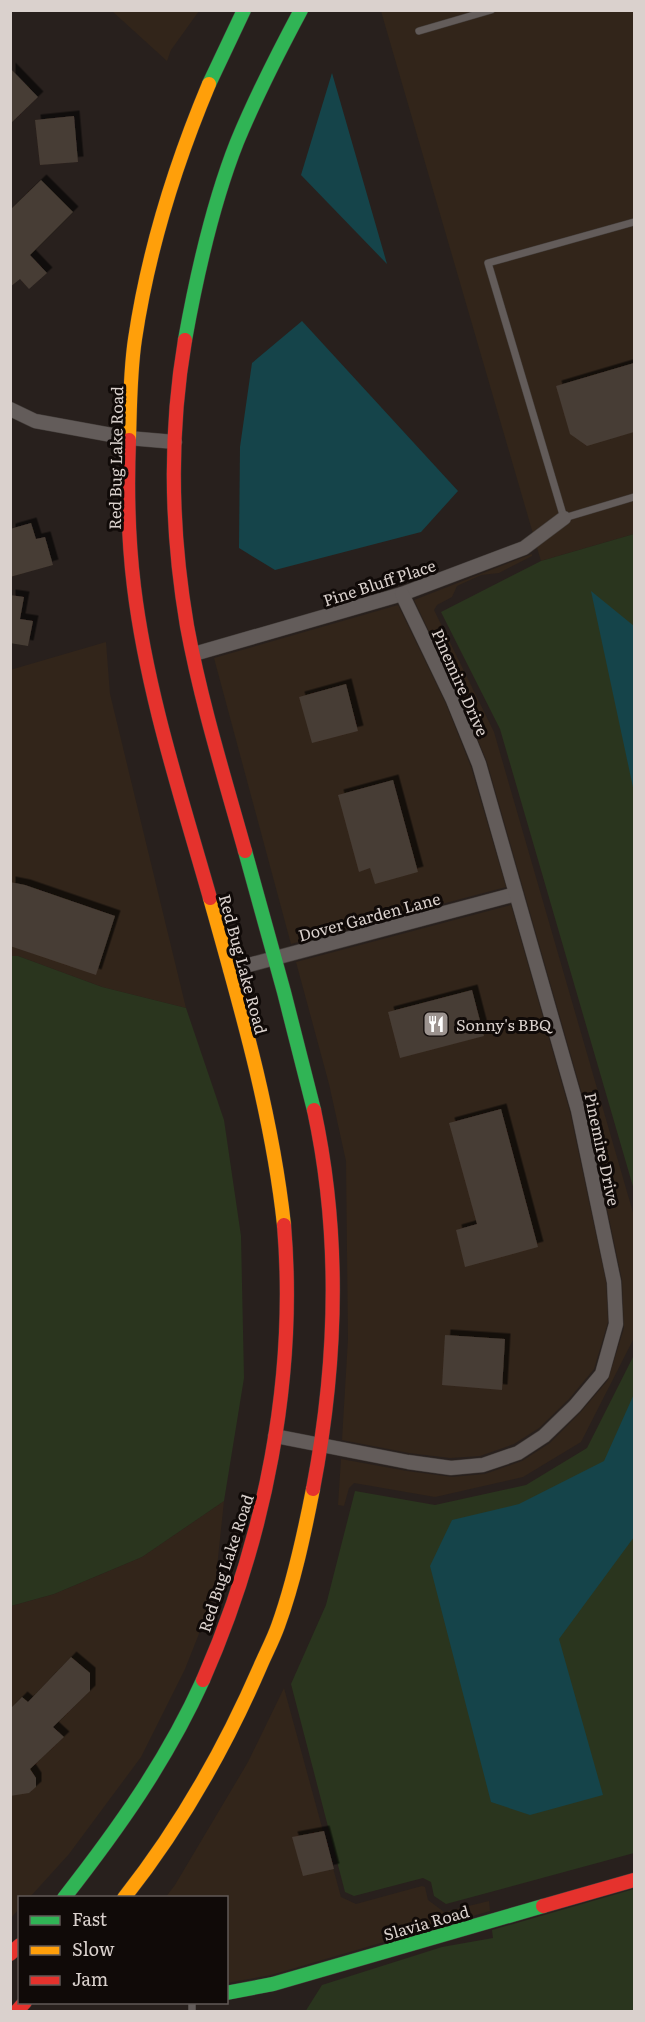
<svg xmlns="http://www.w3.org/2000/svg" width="645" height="2022" font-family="Literata,serif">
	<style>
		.commercial { fill: #32251a }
		.green { fill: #2a351e }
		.water { fill: #15444a }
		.building { fill: #473c34; filter: url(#shadow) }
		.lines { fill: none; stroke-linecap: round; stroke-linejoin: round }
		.lane-casing { stroke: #443e3b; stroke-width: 8 }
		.street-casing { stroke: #443e3b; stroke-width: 15 }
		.fast-casing { stroke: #443e3b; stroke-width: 15 }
		.slow-casing { stroke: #443e3b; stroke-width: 15 }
		.jam-casing { stroke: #443e3b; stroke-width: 15 }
		.lane { stroke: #635c5a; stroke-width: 7 }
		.street { stroke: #635c5a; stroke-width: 14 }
		.fast { stroke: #30b455; stroke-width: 14 }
		.slow { stroke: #ff9f0a; stroke-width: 14 }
		.jam { stroke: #e5322d; stroke-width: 14 }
		.labels { text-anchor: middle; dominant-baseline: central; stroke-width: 6; stroke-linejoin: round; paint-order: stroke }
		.street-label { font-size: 16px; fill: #dad1cd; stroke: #100a08 }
		.poi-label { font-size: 16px; fill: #dad1cd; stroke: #100a08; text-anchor: start }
	</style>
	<defs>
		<filter id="shadow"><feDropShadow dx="5.5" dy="-5.5" stdDeviation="0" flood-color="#0009"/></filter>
	</defs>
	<rect width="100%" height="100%" fill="#28201d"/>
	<g class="commercial">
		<path d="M112,11H199L171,50L167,61Z"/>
		<path d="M381,11H634V534L541,561Z"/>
		<path d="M532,554V556L499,573L481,575L457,586L452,597L437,605L434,610L494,732L634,1216V1338L581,1442L523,1477L435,1497L354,1483L349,1488L344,1506L338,1505L341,1459L407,1471L452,1477L485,1474L522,1461L550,1443L580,1413L608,1380L624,1328L622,1280L586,1108L487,762L460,696L414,600Z"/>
		<path d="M398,605L446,704L471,767L506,887L291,944L214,658Z"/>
		<path d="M106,642L110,694L186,1008L102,987L18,956H11L10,670Z"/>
		<path d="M511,905L570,1112L606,1282L608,1322L594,1369L569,1399L539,1428L514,1444L480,1456L450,1458L409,1453L342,1440L348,1339L346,1161L329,1084L296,962Z"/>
		<path d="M224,1501L214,1596L185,1669L141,1757L69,1854L30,1897L20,1898L19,1909L11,1918V1606L54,1594L142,1557Z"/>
		<path d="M284,1688L341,1897L356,1904L422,1886L425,1887L428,1900L444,1912L489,1901L490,1911L271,1975L227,1983L226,1898H165L175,1885L248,1762Z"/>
	</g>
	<g class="green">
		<path d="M634,534V1190L500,729L441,612L541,561Z"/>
		<path d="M11,956H18L102,987L186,1008L224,1120L241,1236L244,1378L224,1501L142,1557L54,1594L11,1606Z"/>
		<path d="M634,1355V1853L446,1904L434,1896L431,1882L423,1878L354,1896L345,1892L291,1684L326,1605L355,1491L435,1505L526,1485L587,1448Z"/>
		<path d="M634,1889V2011L305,2012L322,1985L442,1947L493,1938L492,1930Z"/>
	</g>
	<g class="water">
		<path d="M332,73L387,264L301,175Z"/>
		<path d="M302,321L458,491L421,532L275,570L239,548L240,447L252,363Z"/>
		<path d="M591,591L634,626V792Z"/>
		<path d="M634,1394V1537L559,1639L603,1795L530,1815L491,1802L430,1566L452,1520L519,1504L604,1461Z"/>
	</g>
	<g class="building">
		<path d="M10,68L38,97L10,124Z"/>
		<path d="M74,116L78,162L40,165L35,120Z"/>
		<path d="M41,180L73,212L30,255L47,273L29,289L20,279L10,287V210Z"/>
		<path d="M634,363V432L587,446L570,434L556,386Z"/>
		<path d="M31,523L36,539L45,537L53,565L10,577V529Z"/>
		<path d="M10,595L24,597L20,619L33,621L28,646L10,643Z"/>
		<path d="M346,684L358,731L312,743L299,697Z"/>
		<path d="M393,780L418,872L375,884L370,868L359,872L338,795Z"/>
		<path d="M10,882L25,885L115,916L96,975L10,946Z"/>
		<path d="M472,990L484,1036L400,1058L388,1012Z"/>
		<path d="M501,1109L538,1247L465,1267L456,1230L477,1224L449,1123Z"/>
		<path d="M445,1335L505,1339L502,1390L442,1385Z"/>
		<path d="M71,1657L90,1673V1691L53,1727L64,1737L30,1769L36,1778V1787L29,1793L10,1796V1709L22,1697L28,1702Z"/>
		<path d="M324,1831L334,1869L303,1876L292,1837Z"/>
	</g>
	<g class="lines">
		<g class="lane-casing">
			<g id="lane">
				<path d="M419,31L491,10"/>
				<path d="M634,222L488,263L564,518L634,497"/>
				<path d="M192,2002V2012"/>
			</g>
		</g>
		<g class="street-casing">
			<g id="street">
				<path d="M10,409L35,421L128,438L175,442"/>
				<path d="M194,654L402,594L524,548L564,518"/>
				<path d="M230,970L516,894"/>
				<path d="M275,1436L408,1462L451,1468L483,1465L518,1453L544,1436L575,1406L602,1374L616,1324L614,1282L578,1110L479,764L453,700L402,594"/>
			</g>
		</g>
		<g class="fast-casing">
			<g id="fast">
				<path d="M209,84L244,10"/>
				<path d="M185,340C197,273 212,205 237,142C256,96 278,53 301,10"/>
				<path d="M245,851L284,992L314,1110"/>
				<path d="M64,1898C118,1829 167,1760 203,1680"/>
				<path d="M226,1993L273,1984L543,1906"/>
			</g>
		</g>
		<g class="slow-casing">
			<g id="slow">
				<path d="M129,440C130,407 130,372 135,339C148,252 175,165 209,84"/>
				<path d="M210,898C240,1005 272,1114 284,1225"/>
				<path d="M124,1898C180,1827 224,1750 260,1667C266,1653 273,1640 278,1626C294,1582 304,1535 313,1489"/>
			</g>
		</g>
		<g class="jam-casing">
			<g id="jam">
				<path d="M185,340C169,434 171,532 187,626C201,702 224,776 245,851"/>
				<path d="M129,440C127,489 128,538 134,587C147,693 181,796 210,898"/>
				<path d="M313,1489C337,1364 341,1235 314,1110"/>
				<path d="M203,1680C265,1539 297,1378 284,1225"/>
				<path d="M543,1906L634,1880"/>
				<path d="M10,1954L20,1945"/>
				<path d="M16,2012L25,2002"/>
			</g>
		</g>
		<use href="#lane" class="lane"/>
		<use href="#street" class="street"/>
		<use href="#fast" class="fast"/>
		<use href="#slow" class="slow"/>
		<use href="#jam" class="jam"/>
	</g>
	<defs>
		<g id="restaurant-square" transform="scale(1.35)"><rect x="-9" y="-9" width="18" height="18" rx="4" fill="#9c938f" stroke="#100a08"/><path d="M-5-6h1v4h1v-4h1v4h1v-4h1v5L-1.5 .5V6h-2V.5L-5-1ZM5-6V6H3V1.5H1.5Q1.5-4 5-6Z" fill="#fff"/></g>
	</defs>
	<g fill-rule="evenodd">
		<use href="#restaurant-square" x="436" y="1024"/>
	</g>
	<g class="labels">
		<g class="street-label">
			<text transform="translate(115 458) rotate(-89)">Red Bug Lake Road</text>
			<text transform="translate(379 582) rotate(-18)">Pine Bluff Place</text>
			<text transform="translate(461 682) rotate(66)">Pinemire Drive</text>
			<text transform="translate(369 916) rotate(-15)">Dover Garden Lane</text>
			<text transform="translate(244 964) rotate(75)">Red Bug Lake Road</text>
			<text transform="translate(603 1149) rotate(78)">Pinemire Drive</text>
			<text transform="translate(225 1563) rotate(-72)">Red Bug Lake Road</text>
			<text transform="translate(426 1922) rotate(-16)">Slavia Road</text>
		</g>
		<g class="poi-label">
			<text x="456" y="1024">Sonny's BBQ</text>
		</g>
	</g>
	<rect width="645" height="2022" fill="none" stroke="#dad1cd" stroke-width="24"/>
	<rect x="18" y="1896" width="210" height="108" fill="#100a08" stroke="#615a57" stroke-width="1.5"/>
	<rect x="30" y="1916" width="30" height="9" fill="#30b455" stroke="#615a57" stroke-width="1.5"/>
	<text x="72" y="1926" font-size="18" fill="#dad1cd">Fast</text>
	<rect x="30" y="1946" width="30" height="9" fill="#ff9f0a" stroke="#615a57" stroke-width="1.5"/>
	<text x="72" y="1956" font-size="18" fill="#dad1cd">Slow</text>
	<rect x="30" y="1976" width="30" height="9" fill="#e5322d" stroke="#615a57" stroke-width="1.5"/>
	<text x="72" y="1986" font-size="18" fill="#dad1cd">Jam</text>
</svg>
